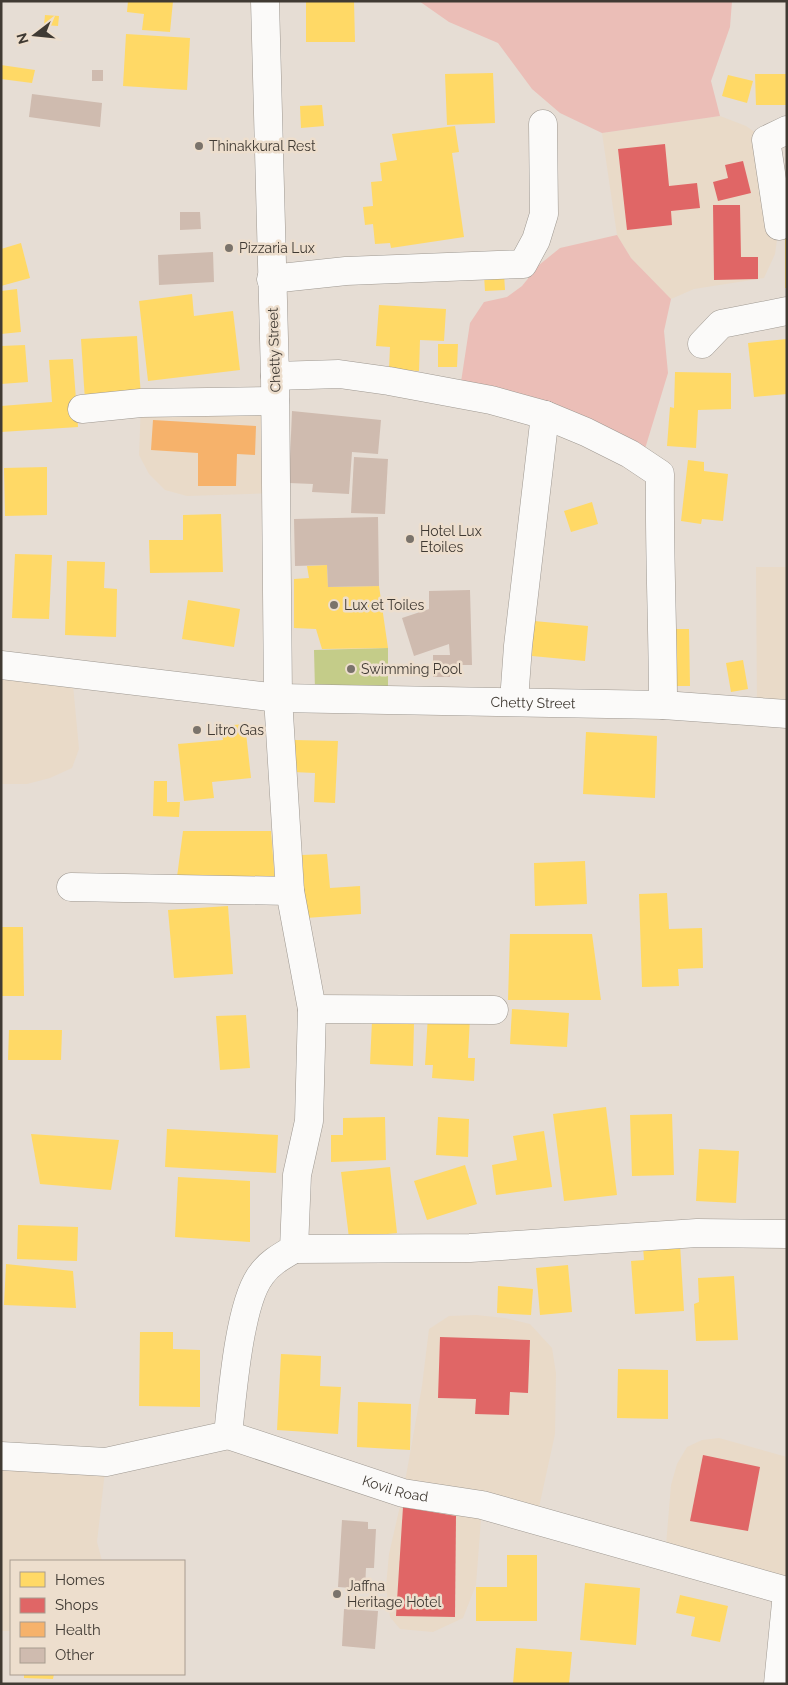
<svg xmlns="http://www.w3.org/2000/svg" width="788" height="1685" font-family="Raleway,sans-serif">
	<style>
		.built { fill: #e9dac8 }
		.green { fill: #ebbeb7 }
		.water { fill: #c4cc89 }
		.homes { fill: #ffd966 }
		.shops { fill: #e06666 }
		.health { fill: #f6b26b }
		.building { fill: #cfbbaf }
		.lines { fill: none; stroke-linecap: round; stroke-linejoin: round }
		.minor-casing { stroke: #9e9891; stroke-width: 29 }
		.minor { stroke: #fbfaf9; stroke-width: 28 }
		.poi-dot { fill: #7a736b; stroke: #eddecd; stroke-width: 2 }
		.labels { text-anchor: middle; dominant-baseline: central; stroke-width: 5; stroke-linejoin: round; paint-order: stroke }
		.poi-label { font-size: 14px; fill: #403a33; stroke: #eddecd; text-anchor: start }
		.street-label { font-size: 14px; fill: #403a33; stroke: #eddecd }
	</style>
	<rect width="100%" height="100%" fill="#e6ddd4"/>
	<g class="built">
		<path d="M720,116L746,126L766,140L779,226L775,254L764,278L694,289L671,299L631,258L617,235L602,133Z"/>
		<path d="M275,401L276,493L187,496L165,490L149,474L139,455L141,403Z"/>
		<path d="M756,567H787V714L757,712Z"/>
		<path d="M1,665L72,674L79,749L72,768L50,778L27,784H1Z"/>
		<path d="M476,1315L505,1318L530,1324L552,1348L556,1373L555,1434L536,1521L482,1506L476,1585L463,1618L433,1632L400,1629L390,1617L386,1587L389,1554L403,1493L422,1386L429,1329L449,1316Z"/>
		<path d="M719,1438L787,1457V1591L665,1557L671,1485L677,1464L687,1447L702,1440Z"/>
		<path d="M1,1456L106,1462L97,1542L102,1561H11V1631H1Z"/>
	</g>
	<g class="green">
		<path d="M419,1H732L730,27L711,81L720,116L602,133L560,113L532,89L498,43L449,22Z"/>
		<path d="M617,235L631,258L671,299L664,331L668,373L641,462L459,395L470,323L484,302L507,297L522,286L539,265L560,248Z"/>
	</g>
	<path class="water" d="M388,648V688L315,690L314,650Z"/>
	<g class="homes">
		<path d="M128,1H173L170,32L142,30L144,14L127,12Z"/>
		<path d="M306,1H354L355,42H306Z"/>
		<path d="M45,15L59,16L58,26L44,25Z"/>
		<path d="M126,34L190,38L187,90L123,86Z"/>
		<path d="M1,65L35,70L32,83L1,79Z"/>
		<path d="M493,73L495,123L447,125L445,74Z"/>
		<path d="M755,74H787V105H756Z"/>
		<path d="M728,75L753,81L747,103L722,96Z"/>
		<path d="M322,105L324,126L301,128L300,106Z"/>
		<path d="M455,126L459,152L452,153L464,237L391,248L390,243L375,244L373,224L365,225L363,207L373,206L371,182L382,181L380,163L397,160L392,134Z"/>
		<rect x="785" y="230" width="2" height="58"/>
		<path d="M21,243L30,278L1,286V249Z"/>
		<path d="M504,274L505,290L485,291L484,275Z"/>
		<path d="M17,289L21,332L1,334V291Z"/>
		<path d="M192,294L194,316L233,311L240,370L148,381L139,301Z"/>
		<path d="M379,305L446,309L444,341L420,340L419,371L389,369L390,347L376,346Z"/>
		<path d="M137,336L141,398L85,401L81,339Z"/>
		<path d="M787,339V394L754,397L748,343Z"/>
		<path d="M438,344H458L457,367H438Z"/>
		<path d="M25,345L28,382L1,384V346Z"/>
		<path d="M73,359L78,427L1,432V406L52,402L49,360Z"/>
		<path d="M675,372L731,373V409L698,410L696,448L667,446L670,407L674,408Z"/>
		<path d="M688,460L704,462V471L728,474L723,521L702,519L701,524L681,521Z"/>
		<path d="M47,467V515L5,516L4,468Z"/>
		<path d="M592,502L598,524L571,532L564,511Z"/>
		<path d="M221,514L223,572L150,573L149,540H183V515Z"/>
		<path d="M15,554L52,555L49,619L12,618Z"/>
		<path d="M67,561L105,562L104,588L117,589L116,637L65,635Z"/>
		<path d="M327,565L328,587L379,586L388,648L322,649L316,629L294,628V579L309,578L307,566Z"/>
		<path d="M188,600L240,609L234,647L182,639Z"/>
		<path d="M534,621L588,626L585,661L532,656Z"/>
		<path d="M674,629H689L690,686H674Z"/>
		<path d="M743,660L748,689L731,692L726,663Z"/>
		<path d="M245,724L251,778L212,782L214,798L184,801L178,744L223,740L221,726Z"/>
		<path d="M586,732L657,736L655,798L583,794Z"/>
		<path d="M294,740L338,741L335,803L314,802L315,773L293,772Z"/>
		<path d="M154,781H167V802H180L179,817L153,816Z"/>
		<path d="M183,831H271L275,881L177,877Z"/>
		<path d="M327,854L330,888L360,886L361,914L306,918L302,855Z"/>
		<path d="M585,861L587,904L535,906L534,863Z"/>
		<path d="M667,893L669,929L702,928L703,968L678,969L679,986L642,987L639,894Z"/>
		<path d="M228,906L233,974L174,978L168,910Z"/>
		<path d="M1,927H23L24,996H1Z"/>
		<path d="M510,934H592L601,1000H508Z"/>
		<path d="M512,1009L569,1013L567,1047L510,1044Z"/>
		<path d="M246,1015L250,1068L220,1070L216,1016Z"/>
		<path d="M428,1015L470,1017L468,1058H475L474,1081L432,1078L433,1065H425Z"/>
		<path d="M372,1021L414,1023L413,1066L370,1064Z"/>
		<path d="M9,1030H62L61,1060H8Z"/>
		<path d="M606,1107L617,1195L564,1201L553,1114Z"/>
		<path d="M672,1114L674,1175L632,1176L630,1115Z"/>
		<path d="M385,1117L386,1160L331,1162V1135H343V1118Z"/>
		<path d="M438,1117L469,1119L468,1157L436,1155Z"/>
		<path d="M167,1129L278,1135L276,1173L165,1167Z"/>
		<path d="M544,1131L552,1187L496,1195L492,1165L517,1160L513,1136Z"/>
		<path d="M31,1134L119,1140L111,1190L40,1184Z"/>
		<path d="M699,1149L739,1151L736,1203L696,1201Z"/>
		<path d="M465,1165L477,1204L427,1220L414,1181Z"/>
		<path d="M390,1167L397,1233L349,1238L341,1172Z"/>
		<path d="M178,1177L250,1181V1242L175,1237Z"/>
		<path d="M18,1225L78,1227L77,1261L17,1259Z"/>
		<path d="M680,1244L684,1311L635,1314L631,1261L644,1260L643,1247Z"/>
		<path d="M6,1264L73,1271L76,1308L4,1305Z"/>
		<path d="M568,1265L572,1312L540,1315L536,1268Z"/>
		<path d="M734,1276L738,1340L696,1341L694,1304L699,1302L698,1278Z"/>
		<path d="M498,1286L533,1289L531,1315L497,1313Z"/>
		<path d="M140,1332H173V1349L200,1350V1407L139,1406Z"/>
		<path d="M281,1354L321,1356L320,1386L341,1387L338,1434L277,1430Z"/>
		<path d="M618,1369L668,1370V1419L617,1418Z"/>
		<path d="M358,1402L411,1404L410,1450L357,1447Z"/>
		<path d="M507,1555H537V1621H476V1587H507Z"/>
		<path d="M585,1583L640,1588L636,1645L580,1640Z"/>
		<path d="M680,1595L728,1606L720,1642L691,1636L695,1617L676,1613Z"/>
		<path d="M516,1648L572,1652L569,1684H513Z"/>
		<path d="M24,1674H54L53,1679L24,1678Z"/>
	</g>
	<g class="shops">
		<path d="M665,144L669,186L697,183L700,208L671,211L672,225L627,230L618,149Z"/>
		<path d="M743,161L751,193L718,201L713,182L728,178L725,165Z"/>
		<path d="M713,205H740L741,257H758V279L714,280Z"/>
		<path d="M440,1337L530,1340L528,1393L510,1392L509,1415L475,1414L476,1399L438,1398Z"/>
		<path d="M703,1455L760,1467L748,1531L690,1521Z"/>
		<path d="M403,1507L456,1516L455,1617L396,1616Z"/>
	</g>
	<path class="health" d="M153,420L256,426L255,455L237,454L236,486H198V453L151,450Z"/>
	<g class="building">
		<rect x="92" y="70" width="11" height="11"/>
		<path d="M32,94L102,103L100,127L29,117Z"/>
		<path d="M180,212H200L201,229L180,230Z"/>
		<path d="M213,252L214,282L159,285L158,255Z"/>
		<path d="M292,411L381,420L378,454L352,452L349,494L312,492L313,484L289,483Z"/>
		<path d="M354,457L388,459L385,514L351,513Z"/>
		<path d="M378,517L379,586L328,587L327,565L295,566L294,519Z"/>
		<path d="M470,590L472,665H450V677H433V655H450L449,644L414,656L402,618L429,609V591Z"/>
		<path d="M342,1520L368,1522V1529H376L374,1568H366L365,1589L338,1587Z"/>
		<path d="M344,1609L378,1611L375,1649L342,1646Z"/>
	</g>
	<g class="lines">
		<g class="minor-casing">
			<g id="minor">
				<path d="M779,226L766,140L787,130"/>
				<path d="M271,279L346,271L523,264L536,240L544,214L543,124"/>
				<path d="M702,344L721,324L787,311"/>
				<path d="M275,376L339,374L389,381L491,400L545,415L586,432L630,454L660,474C659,551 663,628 663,705"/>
				<path d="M82,409L141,403L275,401"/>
				<path id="s1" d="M1,665L278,698L663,705L787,714"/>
				<path d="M514,701L518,646L545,415"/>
				<path d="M71,887L290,891"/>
				<path d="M312,1009L494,1010"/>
				<path d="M294,1249L470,1248L697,1233L787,1234"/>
				<path d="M228,1435C232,1398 239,1303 261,1275C269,1263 282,1256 294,1249L297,1175L309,1121L312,1009L290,891L278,698L275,376L265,1"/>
				<path id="s2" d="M1,1456L106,1462L228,1435L403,1493L482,1505L787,1591"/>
				<path d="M778,1684L787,1593"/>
			</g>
		</g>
		<use href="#minor" class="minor"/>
	</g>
	<g class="poi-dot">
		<circle cx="199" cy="146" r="5"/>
		<circle cx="229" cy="248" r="5"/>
		<circle cx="410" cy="539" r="5"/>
		<circle cx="334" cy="605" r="5"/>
		<circle cx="351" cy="669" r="5"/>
		<circle cx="197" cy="730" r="5"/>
		<circle cx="337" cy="1594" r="5"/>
	</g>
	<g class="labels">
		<g class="poi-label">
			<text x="209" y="146">Thinakkural Rest</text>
			<text x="239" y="248">Pizzaria Lux</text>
			<text x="420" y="531">Hotel Lux<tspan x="420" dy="16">Etoiles</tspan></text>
			<text x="344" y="605">Lux et Toiles</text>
			<text x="361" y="669">Swimming Pool</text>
			<text x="207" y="730">Litro Gas</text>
			<text x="347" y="1586">Jaffna<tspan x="347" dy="16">Heritage Hotel</tspan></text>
		</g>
		<g class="street-label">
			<text transform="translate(274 350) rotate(-92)">Chetty Street</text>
			<text stroke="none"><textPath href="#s1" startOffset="534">Chetty Street</textPath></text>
			<text stroke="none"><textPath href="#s2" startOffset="406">Kovil Road</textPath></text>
		</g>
	</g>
	<rect width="788" height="1685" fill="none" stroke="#403a33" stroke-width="5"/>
	<rect x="10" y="1560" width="175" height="115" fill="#eddecd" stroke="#a89c8f"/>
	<rect x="20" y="1572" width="25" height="15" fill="#ffd966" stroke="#a89c8f"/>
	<text x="55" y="1585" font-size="15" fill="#403a33">Homes</text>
	<rect x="20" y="1598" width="25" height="15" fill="#e06666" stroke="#a89c8f"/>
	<text x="55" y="1610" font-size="15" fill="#403a33">Shops</text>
	<rect x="20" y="1622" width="25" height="15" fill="#f6b26b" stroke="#a89c8f"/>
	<text x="55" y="1635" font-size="15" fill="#403a33">Health</text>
	<rect x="20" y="1648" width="25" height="15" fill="#cfbbaf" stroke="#a89c8f"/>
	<text x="55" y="1660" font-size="15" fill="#403a33">Other</text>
	<g transform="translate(35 35) rotate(254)" stroke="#eddecd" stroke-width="4" paint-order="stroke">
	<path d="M0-4L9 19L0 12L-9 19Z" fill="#403a33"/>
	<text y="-8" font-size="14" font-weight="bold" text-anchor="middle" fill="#403a33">N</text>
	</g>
</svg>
